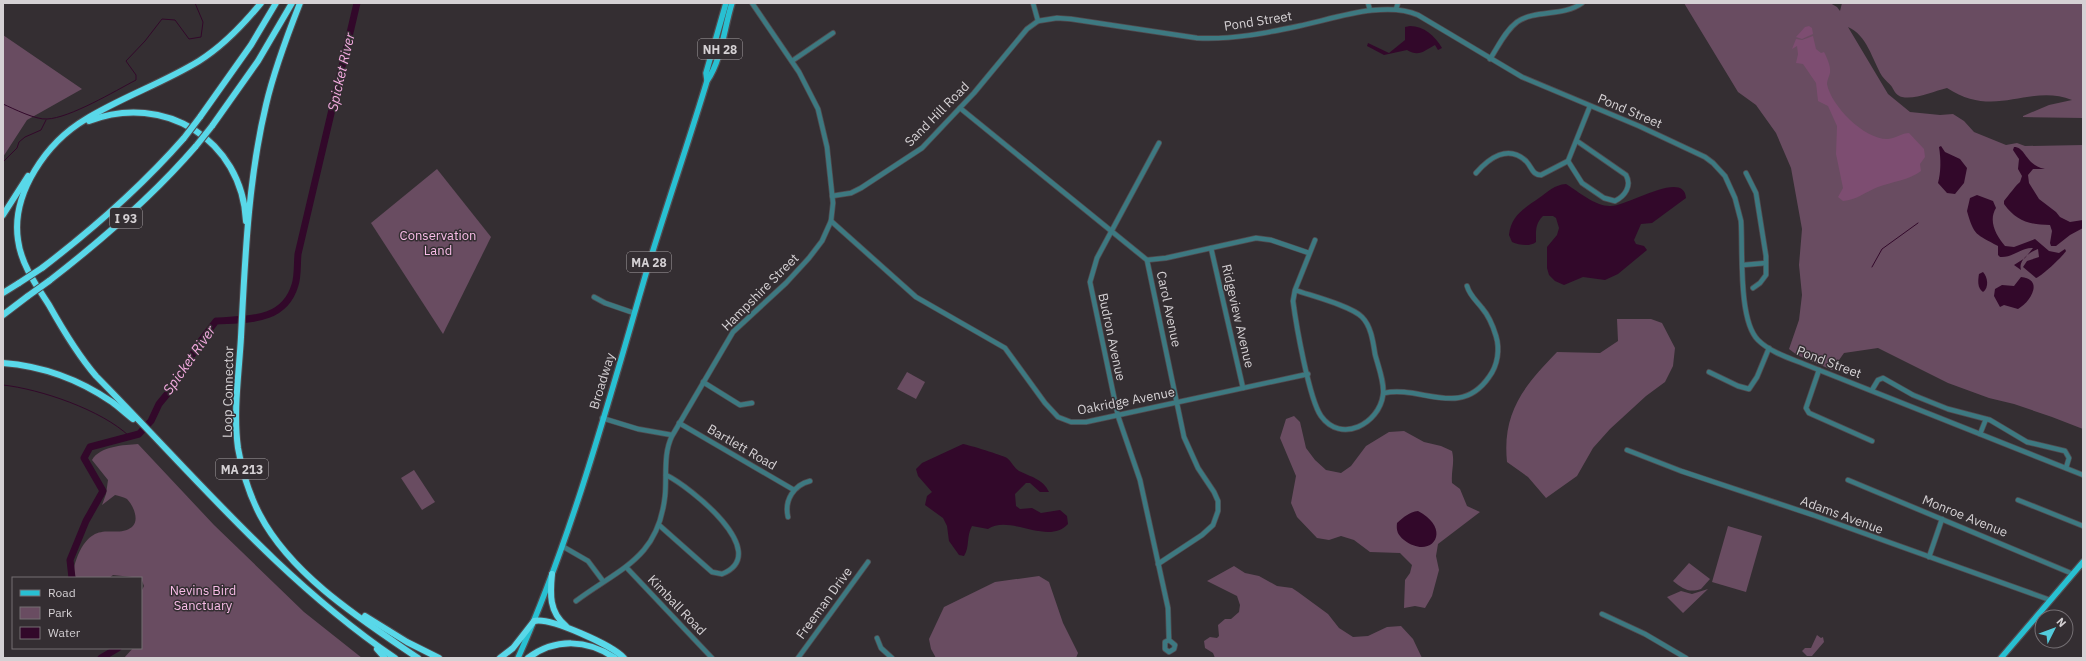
<svg xmlns="http://www.w3.org/2000/svg" width="2086" height="661" font-family="'IBM Plex Sans',sans-serif">
	<style>
		.green { fill: #694c61 }
		.forest { fill: #7d4d71 }
		.water { fill: #32082a }
		.lines { fill: none; stroke-linecap: round; stroke-linejoin: round }
		.stream { stroke: #32082a; stroke-width: 1 }
		.river { stroke: #32082a; stroke-width: 7 }
		.minor-casing { stroke: #514b4f; stroke-width: 6 }
		.major-casing { stroke: #514b4f; stroke-width: 8 }
		.highway-casing { stroke: #514b4f; stroke-width: 8 }
		.minor { stroke: #3d7981; stroke-width: 4.5 }
		.major { stroke: #28c0d2; stroke-width: 5.5 }
		.highway { stroke: #59d8e9; stroke-width: 6 }
		.highway-bridge-casing { stroke: #514b4f; stroke-width: 8; stroke-linecap: butt }
		.highway-bridge { stroke: #59d8e9; stroke-width: 6 }
		.labels { text-anchor: middle; dominant-baseline: central; stroke-width: 3; stroke-linejoin: round; paint-order: stroke }
		.shield { fill: #342e32; stroke: #a5a0a3; stroke-width: 1 }
		.shield-label { font-size: 12px; font-weight: bold; fill: #d5d1d4 }
		.street-label { font-size: 13px; fill: #d5d1d4; stroke: #342e32 }
		.park-label { font-size: 13px; fill: #f9bde8; stroke: #342e32 }
		.water-label { font-size: 14px; font-style: italic; fill: #f4aae0; stroke: #342e32 }
	</style>
	<rect width="100%" height="100%" fill="#342e32"/>
	<g class="green">
		<path d="M1684,3H1830L1837,7L1840,11L1842,3H2083V118L2023,117V116L2049,105L2072,100C2029,83 1996,120 1947,88C1934,91 1915,100 1902,97C1897,96 1894,91 1892,87C1890,84 1885,80 1882,76C1872,59 1867,35 1848,27L1888,94L1910,112L1940,115L1953,114L1964,121L1974,132L2006,145L2017,143L2025,146L2083,145V429L2052,417L2014,404L1989,398L1948,383L1878,348L1844,353L1832,370L1797,355L1789,349L1799,320L1802,295L1799,265L1802,229L1791,168L1776,133L1756,105L1738,92Z"/>
		<path d="M3,35L82,89L27,120L3,157Z"/>
		<path d="M437,169L491,237L443,334L371,223Z"/>
		<path d="M1617,319H1651L1662,323L1675,348L1673,366L1665,382L1646,396L1610,429L1593,448L1577,476L1546,498L1528,477L1507,462C1502,412 1524,386 1557,352L1600,353L1618,341Z"/>
		<path d="M907,372L925,382L916,399L897,389Z"/>
		<path d="M1294,416L1300,422L1306,448L1315,460L1326,470L1341,473L1351,466L1366,446L1389,432L1404,431L1424,442L1441,446L1452,451C1455,463 1451,470 1452,483L1460,489L1467,506L1480,512L1438,544L1436,556L1439,570L1432,596L1425,608L1415,606L1404,608L1405,580L1410,573L1412,565L1400,553L1370,552L1354,540L1341,536L1329,540L1317,538L1297,517L1291,503L1296,476L1280,438L1286,419Z"/>
		<path d="M138,444L214,525L304,612L362,658H124L133,648H141V592L144,586L141,578L113,575L109,578H76C72,569 75,563 78,555C95,517 115,540 132,527C140,520 133,505 127,499C124,497 119,496 115,495L102,505L106,494L108,480L92,460C100,446 124,445 138,444Z"/>
		<path d="M414,470L435,502L422,510L401,478Z"/>
		<path d="M1728,526L1762,536L1746,592L1712,582Z"/>
		<path d="M1689,563L1710,579L1701,589C1689,593 1683,589 1673,581Z"/>
		<path d="M1234,566L1245,573L1259,576L1277,586L1292,588L1298,592L1328,614L1339,628L1353,637L1368,636L1387,627L1401,626L1413,639L1422,658H1215L1213,653L1205,648L1204,641L1210,637L1217,638L1219,636L1218,625L1225,619H1231L1239,612L1240,605L1237,596L1207,581Z"/>
		<path d="M1039,576L1049,582L1063,623L1078,653L1076,658H936L931,649L929,639L944,607L995,582Z"/>
		<path d="M1708,589L1683,613L1667,597L1681,591L1692,594Z"/>
		<path d="M1817,635L1821,638L1823,637L1824,642L1812,656H1807L1802,651L1805,648H1811Z"/>
	</g>
	<g class="forest">
		<path d="M1809,26L1812,28L1813,34L1802,39L1796,37L1805,27Z"/>
		<path d="M1813,36L1816,49L1821,53L1824,52C1827,58 1831,66 1830,73C1829,77 1827,80 1827,84C1831,106 1865,140 1888,139C1896,138 1902,133 1909,133L1924,149L1925,157L1920,164L1921,171C1910,180 1891,182 1878,187C1865,192 1857,200 1843,201L1838,197L1843,188L1836,154L1837,126L1828,106L1818,101L1816,83L1803,64L1796,63L1798,54L1797,46L1792,49L1796,39L1802,40Z"/>
	</g>
	<g class="water">
		<path d="M1410,26C1424,26 1435,36 1442,48L1438,50L1435,45C1424,51 1419,57 1407,50L1384,55L1367,46L1368,43L1389,53L1405,40V27Z"/>
		<path d="M1941,146L1945,152L1960,159L1967,168L1964,183L1955,194L1947,193L1938,183C1941,172 1941,159 1939,147Z"/>
		<path d="M2014,147C2026,147 2025,165 2045,169H2033L2028,175L2029,183L2039,199L2056,212L2060,217L2070,222L2083,220V228L2070,235L2056,246H2051L2050,243L2052,231L2050,225C2030,225 2016,221 2004,204V201C2008,196 2017,184 2020,182L2022,176L2018,169L2019,159L2013,150Z"/>
		<path d="M1566,184C1579,192 1595,206 1610,206C1627,207 1684,169 1686,198L1652,223L1641,224L1634,240L1636,244L1644,246L1647,250L1618,274L1605,280L1583,277L1564,285L1555,281L1549,275L1547,268V247L1557,235L1559,228L1556,218L1553,216H1543C1535,224 1536,231 1536,242C1530,247 1519,245 1512,242L1509,235C1511,215 1525,208 1539,198C1549,191 1554,185 1566,184Z"/>
		<path d="M1977,195L1993,201L1996,208C1988,221 1996,235 2005,246L2014,247L2035,239L2049,251L2059,253L2065,249L2066,251C2063,256 2041,277 2036,278L2023,267L2027,261L2039,257L2038,249C2030,252 2018,260 2021,270L2014,265L2025,258L2033,248C2021,247 2013,258 2000,257L1998,255V246C1976,234 1974,236 1967,211L1970,198Z"/>
		<path d="M1983,272C1988,277 1989,288 1983,292C1977,288 1978,280 1979,274Z"/>
		<path d="M2021,277C2044,279 2031,302 2018,309L2004,305L2000,307L1994,296L1995,289L2002,285L2014,286Z"/>
		<path d="M963,444C969,445 1002,455 1007,458C1012,462 1014,468 1019,471C1031,477 1043,479 1049,492H1040L1030,483H1026L1015,494L1016,506L1020,509L1032,508L1041,513L1060,510L1067,516L1068,524C1048,546 1010,514 988,529L972,526C966,537 970,547 964,556L959,555L949,541L947,526L943,518L925,505L927,496L932,492L918,476L916,469L922,463Z"/>
		<path d="M1418,511C1454,530 1431,561 1404,540C1398,535 1396,531 1397,523C1404,517 1409,512 1418,511Z"/>
	</g>
	<g class="lines">
		<g class="stream">
			<path d="M3,104C14,109 36,120 47,119C70,118 115,91 136,80V75L126,61L145,41L162,19L175,20L189,39L201,37L203,22L195,3"/>
			<path d="M3,162L17,148L19,142L25,137L41,130L46,120"/>
			<path d="M1872,267L1882,249L1918,223"/>
			<path d="M3,385C40,389 102,410 129,436"/>
		</g>
		<g class="river">
			<path d="M72,578L70,560L86,521L103,491L84,458L90,447L139,434L151,421L159,404L173,387L200,342L216,321C248,319 284,322 295,285C298,276 297,264 298,254L357,3"/>
			<path d="M101,658L118,648"/>
		</g>
		<g class="minor-casing">
			<g id="minor">
				<path d="M1033,3L1038,21"/>
				<path d="M1368,3L1370,10"/>
				<path d="M1396,9L1398,3"/>
				<path d="M1490,59C1498,47 1505,31 1517,22C1536,9 1563,17 1582,3"/>
				<path d="M792,61L833,33"/>
				<path d="M960,108L1147,260L1184,437L1198,468L1214,492L1218,501V511L1213,525L1202,535L1158,564"/>
				<path d="M1159,143L1097,258L1090,282L1118,416L1140,480L1168,608L1169,640L1165,642V649L1169,652L1174,649L1175,645L1169,640"/>
				<path d="M1568,161L1582,183L1604,198L1615,201C1625,196 1632,186 1626,175L1577,141"/>
				<path d="M1476,173C1489,158 1508,144 1526,161C1532,167 1532,175 1541,175L1568,161L1590,106"/>
				<path d="M1746,173L1756,193L1766,256V275L1760,283L1753,288"/>
				<path d="M832,196L851,193L861,188L922,148L974,93L1027,29L1038,21L1057,18L1071,19L1197,38C1231,40 1266,33 1299,26C1333,19 1385,0 1418,15L1522,77L1639,126L1705,157L1713,163L1725,176L1735,198L1741,221C1743,251 1738,320 1758,340C1770,352 1789,358 1804,364L2083,475"/>
				<path d="M831,221L916,297L1005,348L1045,403L1058,417L1071,422H1086L1308,374"/>
				<path d="M1211,248L1243,388"/>
				<path d="M1147,260L1166,258L1256,238L1271,240L1309,253"/>
				<path d="M1743,265L1766,263"/>
				<path d="M1295,290C1312,296 1351,306 1362,317C1371,326 1373,341 1375,354C1378,366 1385,383 1383,395C1379,424 1341,444 1321,416C1309,399 1296,324 1293,301L1295,290L1315,240"/>
				<path d="M594,297L605,303L634,313"/>
				<path d="M1819,370L1806,408L1809,413L1872,441"/>
				<path d="M1709,372L1738,386L1749,389L1757,377L1769,348"/>
				<path d="M703,382L740,405L752,403"/>
				<path d="M1872,390L1878,380L1883,378L1913,395L1948,409L1990,420L2027,442L2065,451L2069,458L2066,468"/>
				<path d="M1384,393C1421,385 1460,419 1489,377C1498,365 1500,349 1496,336C1493,326 1489,316 1482,308C1476,300 1470,296 1467,286"/>
				<path d="M602,418L638,429L672,435"/>
				<path d="M679,423L794,490"/>
				<path d="M1980,434L1986,419"/>
				<path d="M1627,450L1681,471L1813,515L2050,600"/>
				<path d="M1848,480L2073,574"/>
				<path d="M2018,500L2083,526"/>
				<path d="M788,517C784,500 794,485 810,481"/>
				<path d="M659,525L712,572L722,574C774,553 689,486 666,475"/>
				<path d="M562,546L588,561L603,581"/>
				<path d="M1929,557L1942,519"/>
				<path d="M626,567L712,658"/>
				<path d="M576,601C620,568 658,559 665,496C667,476 663,454 672,436L733,332L786,283L809,258L822,241L831,221L833,203L827,147L818,109L799,72L752,3"/>
				<path d="M1602,614L1645,634L1686,658"/>
				<path d="M877,638L881,648L892,658"/>
				<path d="M798,658L868,562"/>
			</g>
		</g>
		<g class="major-casing">
			<g id="major">
				<path d="M707,80L706,73L726,3"/>
				<path d="M518,658C573,534 609,400 647,270C666,207 688,144 707,81C722,59 724,28 732,3"/>
				<path d="M2001,658L2083,562"/>
			</g>
		</g>
		<g class="highway-casing">
			<g id="highway">
				<path d="M261,3C243,25 223,46 199,61C163,83 122,97 86,119C47,142 11,193 18,240C21,264 36,285 49,305C63,330 77,354 96,376C193,474 279,579 395,658"/>
				<path d="M300,3C287,36 274,70 266,105C248,180 245,260 241,337C239,373 233,412 238,448C242,471 249,494 260,515C292,576 362,620 418,658"/>
				<path d="M200,117L251,45L276,3"/>
				<path d="M89,121C164,92 242,140 246,221"/>
				<path d="M212,126L258,61L292,3"/>
				<path d="M3,215L28,176"/>
				<path d="M42,268C93,229 141,187 184,138"/>
				<path d="M49,281C102,240 152,197 196,146"/>
				<path d="M3,293L19,283"/>
				<path d="M3,315L28,296"/>
				<path d="M3,363C42,366 80,380 112,402C119,407 126,414 133,419"/>
				<path d="M552,574C550,594 549,612 566,626"/>
				<path d="M365,616L407,642L439,658"/>
				<path d="M377,649L385,658"/>
				<path d="M500,658L513,648L534,621C550,617 612,645 624,658"/>
				<path d="M528,658C555,638 587,639 615,658"/>
			</g>
		</g>
		<use href="#minor" class="minor"/>
		<use href="#major" class="major"/>
		<use href="#highway" class="highway"/>
		<g class="highway-bridge-casing">
			<g id="highway-bridge">
				<path d="M184,138L200,117"/>
				<path d="M196,146L212,126"/>
				<path d="M19,283L42,268"/>
				<path d="M28,296L49,281"/>
			</g>
		</g>
		<use href="#highway-bridge" class="highway-bridge"/>
	</g>
	<g class="labels">
		<g class="shield">
			<rect x="698" y="39" width="44" height="20" rx="3"/>
			<rect x="110" y="208" width="32" height="20" rx="3"/>
			<rect x="627" y="252" width="44" height="20" rx="3"/>
			<rect x="216" y="459" width="52" height="20" rx="3"/>
		</g>
		<g class="shield-label">
			<text x="720" y="49">NH 28</text>
			<text x="126" y="218">I 93</text>
			<text x="649" y="262">MA 28</text>
			<text x="242" y="469">MA 213</text>
		</g>
		<g class="street-label">
			<text transform="translate(1258 21) rotate(-9)">Pond Street</text>
			<text transform="translate(1630 111) rotate(23)">Pond Street</text>
			<text transform="translate(937 114) rotate(-45)">Sand Hill Road</text>
			<text transform="translate(760 292) rotate(-45)">Hampshire Street</text>
			<text transform="translate(1169 309) rotate(78)">Carol Avenue</text>
			<text transform="translate(1238 316) rotate(77)">Ridgeview Avenue</text>
			<text transform="translate(1112 337) rotate(78)">Budron Avenue</text>
			<text transform="translate(1829 362) rotate(21)">Pond Street</text>
			<text transform="translate(602 381) rotate(-73)">Broadway</text>
			<text transform="translate(228 392) rotate(-89)">Loop Connector</text>
			<text transform="translate(1126 401) rotate(-11)">Oakridge Avenue</text>
			<text transform="translate(742 447) rotate(30)">Bartlett Road</text>
			<text transform="translate(1842 515) rotate(20)">Adams Avenue</text>
			<text transform="translate(1965 516) rotate(22)">Monroe Avenue</text>
			<text transform="translate(824 603) rotate(-54)">Freeman Drive</text>
			<text transform="translate(677 605) rotate(46)">Kimball Road</text>
		</g>
		<g class="park-label">
			<text x="438" y="235">Conservation<tspan x="438" dy="15">Land</tspan></text>
			<text x="203" y="590">Nevins Bird<tspan x="203" dy="15">Sanctuary</tspan></text>
		</g>
		<g class="water-label">
			<text transform="translate(341 72) rotate(-77)">Spicket River</text>
			<text transform="translate(189 360) rotate(-55)">Spicket River</text>
		</g>
	</g>
	<rect width="2086" height="661" fill="none" stroke="#d5d1d4" stroke-width="8"/>
	<rect x="12" y="577" width="130" height="72" fill="#342e32" stroke="#746f73"/>
	<rect x="20" y="590" width="20" height="6" fill="#28c0d2" stroke="#746f73"/>
	<text x="48" y="597" font-size="12" fill="#d5d1d4">Road</text>
	<rect x="20" y="607" width="20" height="12" fill="#694c61" stroke="#746f73"/>
	<text x="48" y="617" font-size="12" fill="#d5d1d4">Park</text>
	<rect x="20" y="627" width="20" height="12" fill="#32082a" stroke="#746f73"/>
	<text x="48" y="637" font-size="12" fill="#d5d1d4">Water</text>
	<g transform="translate(2054 629) rotate(48)"><circle r="19" fill="#342e32" stroke="#746f73"/>
	<path d="M0-3L7 15L0 10L-7 15Z" fill="#53cbdb"/>
	<text y="-6" font-size="11" font-weight="bold" text-anchor="middle" fill="#d5d1d4">N</text>
	</g>
</svg>
